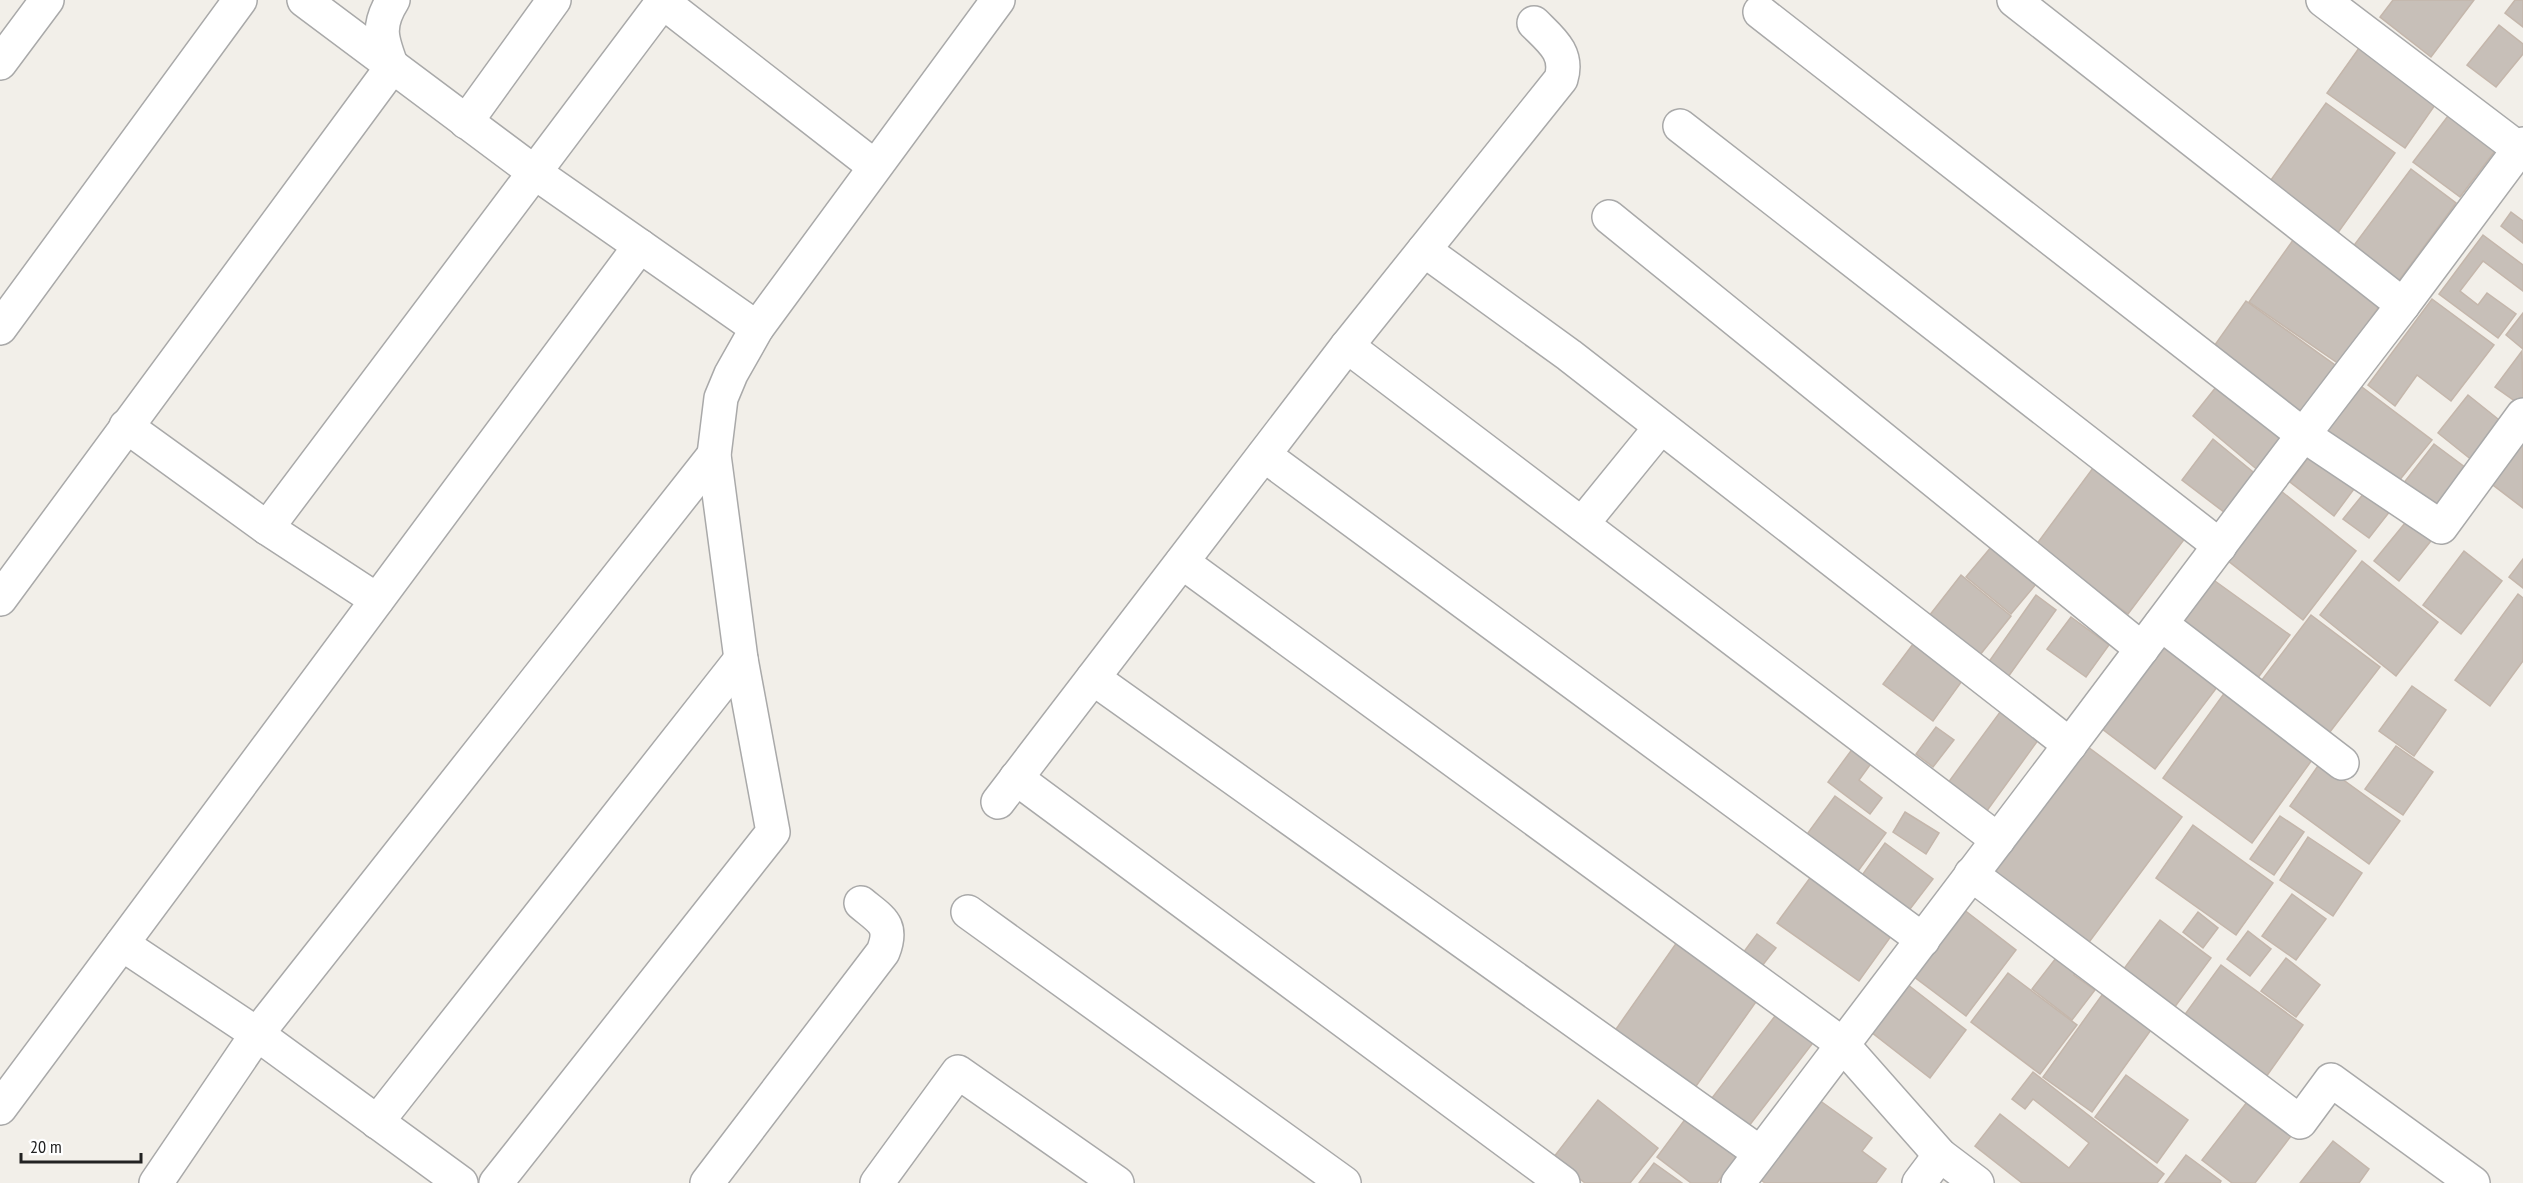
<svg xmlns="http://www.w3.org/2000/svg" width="2523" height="1183" font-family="'PT Sans Narrow',sans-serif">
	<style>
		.building { fill: #c7bfb8; stroke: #c4b6ab; stroke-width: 1.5 }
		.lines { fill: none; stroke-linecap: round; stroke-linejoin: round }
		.minor-casing { stroke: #a9a9a9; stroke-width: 36 }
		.minor { stroke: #fff; stroke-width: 33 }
	</style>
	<rect width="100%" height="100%" fill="#f2efe9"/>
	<g class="building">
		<path d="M2393,0H2474L2431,57L2380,17Z"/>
		<path d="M2515,0H2523V27L2505,13Z"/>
		<path d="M2499,25L2523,44V54L2496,87L2467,65Z"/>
		<path d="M2364,41L2442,95L2405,148L2327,93Z"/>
		<path d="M2326,103L2395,153L2332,241L2263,191Z"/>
		<path d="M2451,112L2498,147L2460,197L2413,162Z"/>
		<path d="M2411,169L2456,203L2395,286L2349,252Z"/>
		<path d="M2511,212L2523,221V243L2501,226Z"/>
		<path d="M2483,235L2523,265V291L2483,261L2460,291L2478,305L2487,293L2516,314L2498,338L2439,294Z"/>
		<path d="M2296,236L2385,298L2339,364L2249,302Z"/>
		<path d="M2432,299L2494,345L2451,401L2417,375L2395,406L2368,385Z"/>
		<path d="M2246,301L2335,365L2296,420L2207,356Z"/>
		<path d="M2523,313V349L2506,335Z"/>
		<path d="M2522,351L2523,399L2519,404L2495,387Z"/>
		<path d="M2224,377L2298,435L2266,477L2193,416Z"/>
		<path d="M2358,384L2432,440L2394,487L2322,432Z"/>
		<path d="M2468,395L2508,427L2478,465L2438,433Z"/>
		<path d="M2213,439L2263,480L2233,519L2182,480Z"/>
		<path d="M2523,439V508L2489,482Z"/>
		<path d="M2434,444L2474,474L2439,519L2399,489Z"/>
		<path d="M2316,447L2360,481L2334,516L2290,482Z"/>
		<path d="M2096,464L2189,533L2128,614L2036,545Z"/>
		<path d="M2369,487L2394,506L2369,538L2343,519Z"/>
		<path d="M2281,491L2356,551L2303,620L2227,560Z"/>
		<path d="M2414,512L2438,532L2399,581L2374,561Z"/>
		<path d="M1997,540L2042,577L2011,614L1966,577Z"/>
		<path d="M2464,551L2502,581L2461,634L2423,605Z"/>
		<path d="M2523,559V588L2509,577Z"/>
		<path d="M2362,561L2438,622L2396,676L2320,615Z"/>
		<path d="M1961,575L2011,616L1972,665L1922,625Z"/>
		<path d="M2208,576L2290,635L2257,679L2176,619Z"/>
		<path d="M2518,594L2523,598V661L2490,706L2455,680Z"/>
		<path d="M2036,595L2056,610L2008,677L1988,663Z"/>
		<path d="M2311,615L2380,667L2323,741L2255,689Z"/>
		<path d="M2071,617L2109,645L2086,677L2047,649Z"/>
		<path d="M2158,635L2221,682L2155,769L2093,722Z"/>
		<path d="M1913,644L1962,681L1933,721L1883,684Z"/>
		<path d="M2412,686L2446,710L2414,756L2379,731Z"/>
		<path d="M2228,688L2317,753L2252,843L2163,778Z"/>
		<path d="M2006,704L2044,732L1981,819L1942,791Z"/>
		<path d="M1936,727L1954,740L1933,767L1916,754Z"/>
		<path d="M1856,744L1875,758L1859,780L1882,798L1870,814L1828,782Z"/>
		<path d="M2084,744L2182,817L2087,945L1989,871Z"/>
		<path d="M2396,746L2433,772L2403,815L2365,789Z"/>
		<path d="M2320,763L2400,821L2369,864L2290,806Z"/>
		<path d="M1835,796L1886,833L1853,878L1802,841Z"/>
		<path d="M1905,812L1939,833L1926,854L1893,832Z"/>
		<path d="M2280,816L2304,832L2274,875L2250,859Z"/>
		<path d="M2193,825L2273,883L2236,935L2156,878Z"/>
		<path d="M2308,837L2362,873L2333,916L2280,880Z"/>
		<path d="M1885,843L1933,879L1907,913L1860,878Z"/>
		<path d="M1818,867L1899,925L1859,981L1777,923Z"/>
		<path d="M2292,894L2326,919L2296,960L2262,936Z"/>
		<path d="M1963,909L2016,950L1966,1016L1913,976Z"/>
		<path d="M2198,912L2218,928L2203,948L2183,932Z"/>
		<path d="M2160,920L2211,958L2174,1008L2123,970Z"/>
		<path d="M2248,931L2271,949L2250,976L2227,959Z"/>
		<path d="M1757,934L1776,948L1755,975L1737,961Z"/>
		<path d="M1682,935L1763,992L1694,1089L1614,1032Z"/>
		<path d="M2063,949L2083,964L2074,975L2095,990L2072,1020L2032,989Z"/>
		<path d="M2286,958L2320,985L2296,1017L2261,991Z"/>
		<path d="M2221,965L2303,1025L2261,1084L2178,1024Z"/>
		<path d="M2008,973L2077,1025L2040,1074L1971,1022Z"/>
		<path d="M1903,981L1966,1030L1930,1078L1866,1028Z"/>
		<path d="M2102,995L2151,1030L2092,1112L2043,1077Z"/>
		<path d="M1782,1007L1819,1035L1742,1135L1705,1107Z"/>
		<path d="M2033,1072L2164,1174L2157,1183H2022L1975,1146L2000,1114L2069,1168L2089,1143L2033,1099L2025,1109L2012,1099Z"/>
		<path d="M2126,1075L2188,1120L2157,1163L2095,1117Z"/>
		<path d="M2254,1093L2298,1127L2255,1183H2232L2202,1160Z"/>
		<path d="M1812,1095L1872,1138L1862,1151L1886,1169L1876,1183H1765L1754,1175Z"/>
		<path d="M1598,1100L1658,1148L1630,1183H1585L1553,1158Z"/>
		<path d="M1692,1110L1743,1148L1717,1183H1691L1657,1157Z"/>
		<path d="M2333,1141L2369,1169L2359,1183H2300Z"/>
		<path d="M2186,1155L2221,1181L2220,1183H2165Z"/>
		<path d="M1654,1163L1682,1183H1639Z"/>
	</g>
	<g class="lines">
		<g class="minor-casing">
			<g id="minor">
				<path d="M2323,0L2523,152"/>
				<path d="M663,2L874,166"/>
				<path d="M1760,12L2302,434L2441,527L2523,415"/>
				<path d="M0,63L47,0"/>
				<path d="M466,122L554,0"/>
				<path d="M1680,126L2220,546"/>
				<path d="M1609,217L2142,649"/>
				<path d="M640,246L757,328"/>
				<path d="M1424,250L1569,355L2070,745"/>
				<path d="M2403,305L2523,144"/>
				<path d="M0,328L240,0"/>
				<path d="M1347,346L1998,840"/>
				<path d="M126,426L267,528L377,600"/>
				<path d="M1264,455L1923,940"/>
				<path d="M1582,524L1660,428"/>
				<path d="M267,528L664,0"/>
				<path d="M1182,562L1841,1043L1940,1155L1977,1183"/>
				<path d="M0,599L392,67C382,40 376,27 393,0"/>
				<path d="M2161,624L2342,763"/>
				<path d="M1093,678L1760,1153"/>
				<path d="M1016,778L1563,1183"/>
				<path d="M998,802L1347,346L1561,79C1569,53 1551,40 1534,23"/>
				<path d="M1971,874L2300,1122L2331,1080L2473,1183"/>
				<path d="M968,912L1344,1183"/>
				<path d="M122,944L257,1034L461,1183"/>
				<path d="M0,1108L640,246L534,172L304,0"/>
				<path d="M377,1122L741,659"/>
				<path d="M156,1183L257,1034L714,455"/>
				<path d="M496,1183L773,832L741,659L714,455L721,398L731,374L757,328L998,0"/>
				<path d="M707,1183L883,952C894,924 881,920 861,903"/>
				<path d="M877,1183L958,1072L1117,1183"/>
				<path d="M1738,1183C1849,1035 1961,889 2072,742C2182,596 2291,449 2403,305L2014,0"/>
				<path d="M1919,1183L1940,1155"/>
			</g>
		</g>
		<use href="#minor" class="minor"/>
	</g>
	<path d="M21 1153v9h120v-9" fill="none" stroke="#222222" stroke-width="3"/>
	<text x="30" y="1153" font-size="18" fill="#222222" stroke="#ffffff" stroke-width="4.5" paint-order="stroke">20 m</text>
</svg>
